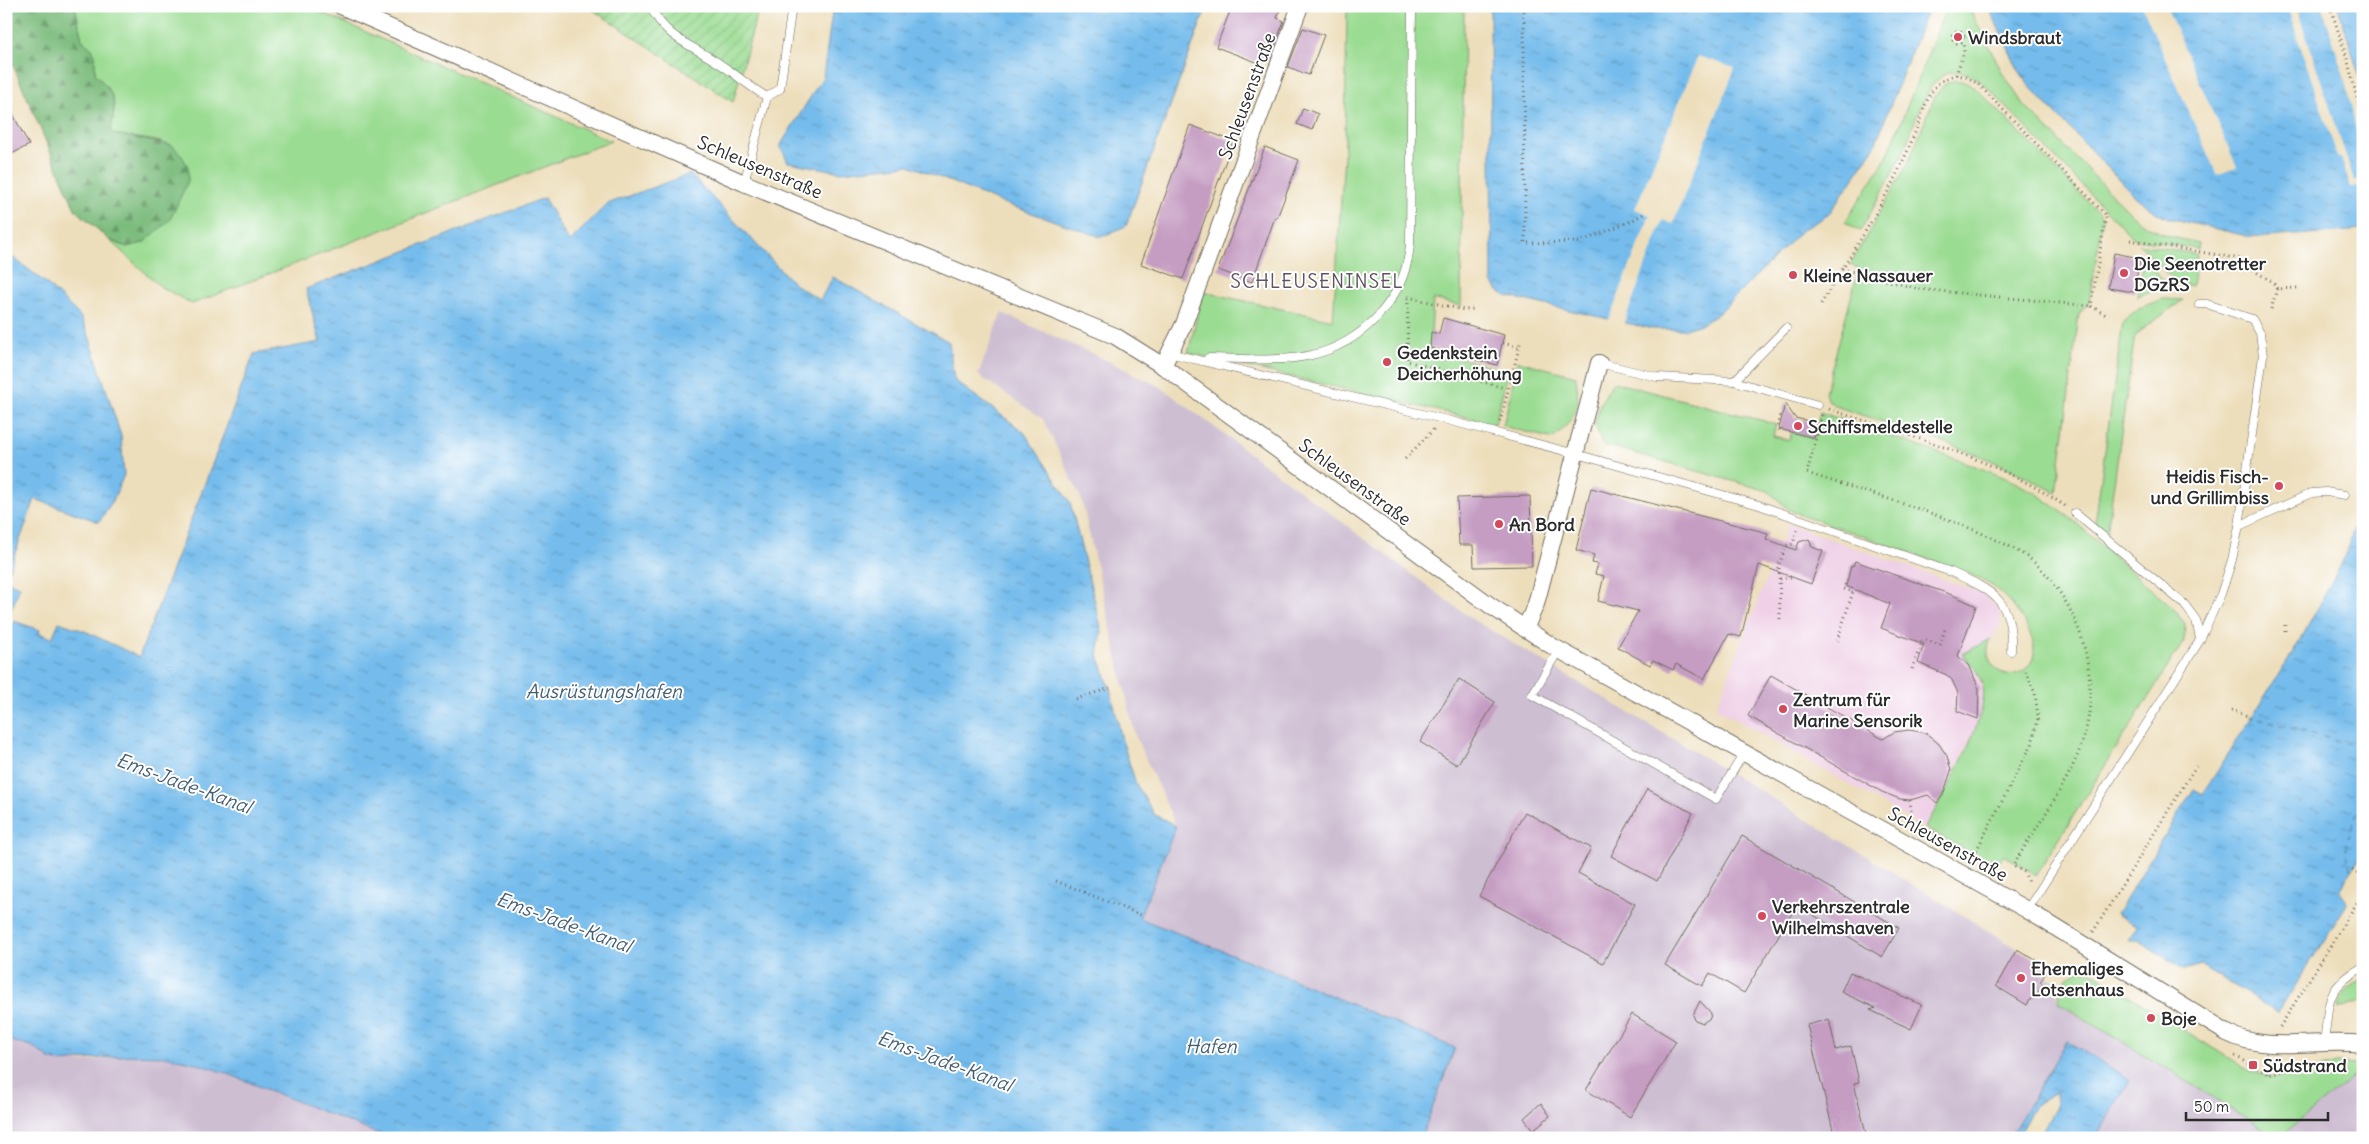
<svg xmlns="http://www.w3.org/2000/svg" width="2369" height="1144" font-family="Delius,sans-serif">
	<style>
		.built { fill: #efd0e6 }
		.industrial { fill: #cdbed2 }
		.grass { fill: #9bdc93; stroke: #63845f }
		.forest { fill: url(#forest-firs); stroke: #547454 }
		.garden { fill: url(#garden-furrows); stroke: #63845f }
		.water { fill: url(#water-ripples); stroke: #50748c }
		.pier { fill: #eddebb }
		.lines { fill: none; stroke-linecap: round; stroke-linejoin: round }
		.ferry { stroke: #455e6f; stroke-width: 1; stroke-dasharray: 6 5; stroke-linecap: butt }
		.building { fill: #c59cc2 }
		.service-casing { stroke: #6f6a5d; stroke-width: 9 }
		.minor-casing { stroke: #6f6a5d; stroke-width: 18 }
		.path { stroke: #6f6a5d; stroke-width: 3; stroke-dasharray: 1 4; stroke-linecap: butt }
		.service { stroke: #fff; stroke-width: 8 }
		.minor { stroke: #fff; stroke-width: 16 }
		.poi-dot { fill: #d1495b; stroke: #fff; stroke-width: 2 }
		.labels { text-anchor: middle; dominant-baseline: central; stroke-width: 4; stroke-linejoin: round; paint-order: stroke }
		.poi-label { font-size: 18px; font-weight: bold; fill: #2b2b2b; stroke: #fff; text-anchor: start }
		.street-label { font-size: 18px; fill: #2b2b2b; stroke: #fff }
		.neighbourhood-label { font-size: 19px; letter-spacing: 1px; fill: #615360; stroke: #fff }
		.water-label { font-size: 19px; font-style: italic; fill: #455e6f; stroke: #fff }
	</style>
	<defs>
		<pattern id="forest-firs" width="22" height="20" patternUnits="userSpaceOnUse" patternTransform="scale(1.25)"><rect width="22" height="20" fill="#7cbc7d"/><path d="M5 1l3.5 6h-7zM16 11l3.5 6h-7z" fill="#669967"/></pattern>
		<pattern id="garden-furrows" width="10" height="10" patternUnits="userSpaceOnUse" patternTransform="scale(1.25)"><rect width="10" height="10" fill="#9bdc93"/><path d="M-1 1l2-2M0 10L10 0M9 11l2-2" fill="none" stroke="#86bd7f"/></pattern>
		<pattern id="water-ripples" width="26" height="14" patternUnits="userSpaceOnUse" patternTransform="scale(1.25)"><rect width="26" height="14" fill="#74bcec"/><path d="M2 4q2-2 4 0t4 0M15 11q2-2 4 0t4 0" fill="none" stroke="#5f99bf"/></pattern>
	</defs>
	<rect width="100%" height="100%" fill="#fff"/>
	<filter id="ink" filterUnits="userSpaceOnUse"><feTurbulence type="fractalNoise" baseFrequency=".02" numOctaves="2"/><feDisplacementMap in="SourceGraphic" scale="10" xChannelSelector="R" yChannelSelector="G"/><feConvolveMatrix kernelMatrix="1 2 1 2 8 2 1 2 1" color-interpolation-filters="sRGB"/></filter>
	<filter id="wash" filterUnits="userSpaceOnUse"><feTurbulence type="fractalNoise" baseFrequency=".0096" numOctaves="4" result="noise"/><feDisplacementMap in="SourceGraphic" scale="20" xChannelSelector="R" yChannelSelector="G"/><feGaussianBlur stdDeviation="1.12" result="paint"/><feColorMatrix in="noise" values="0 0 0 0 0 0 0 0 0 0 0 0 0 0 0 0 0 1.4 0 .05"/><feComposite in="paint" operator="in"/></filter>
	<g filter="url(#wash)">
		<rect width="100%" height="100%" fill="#eddebb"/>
		<path class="built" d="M1788,524L1974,590L1987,597L2001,613L2000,626L1991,639L1962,654L1975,669L1983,687L1981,717L1946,790L1925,828L1716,708Z"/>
		<g class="industrial">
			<path d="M1002,313L1102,358L1162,388L1472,619L1747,783L2049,968L2045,975L2054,981L2059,1003L2279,1138H2095L2130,1080L2067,1041L2009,1138H1421L1455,1048L1139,918L1176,826L1135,735L1081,498L1043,419L978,375Z"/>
			<path d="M6,1040L32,1046L50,1059L83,1062L131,1055L164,1056L192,1062L226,1073L388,1138H6Z"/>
			<path d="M2361,1070L2363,1138H2280Z"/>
		</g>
		<g class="grass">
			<path d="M75,6H307L611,141L192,304L161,287L109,240L127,247L163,142L114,134L111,131C116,100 116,97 95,73V55L92,49L82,40Z"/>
			<path d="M1347,6H1464L1461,306L1433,299L1430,350L1508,371L1495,424L1188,353L1203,292L1333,320L1345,141Z"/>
			<path d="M1947,6H1968L2002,72L2022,103L2131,214C2150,232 2173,238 2199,243L2198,249L2133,238L1986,86C1931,38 1918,122 1901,157C1888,182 1874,207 1860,231L1845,222L1887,157Z"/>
			<path d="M1956,80L1967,82L1981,93L2103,217L2089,301L2079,314L2056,493C1988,452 1910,432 1835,406L1829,401L1825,393L1859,268L1850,265L1908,163L1935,96L1945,84Z"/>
			<path d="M2139,244L2197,254L2192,286L2176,282Z"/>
			<path d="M2144,260L2169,285L2137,296Z"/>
			<path d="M2163,299L2183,300L2135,335L2107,533L2095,523L2123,321L2139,308Z"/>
			<path d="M1518,361L1576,376C1580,412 1578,414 1553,439L1503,426Z"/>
			<path d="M1613,382L1776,424L1773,436L1789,440L1792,432L1814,438L1820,412L1967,463L2006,478L2036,493L2073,520L2178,613L2185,624L2184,641L2036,875L2003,855L1997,863L1991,864L1925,828C1942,798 1990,718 1983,686C1980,673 1971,664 1962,654L1991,639C1987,647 1986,655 1992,664C2004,683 2032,674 2034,653C2036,632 2009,597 1992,586C1985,581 1976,578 1968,573L1791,511L1768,491L1602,444L1595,424L1600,404Z"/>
			<path d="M2082,969L2095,974L2246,1069L2271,1078L2297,1075L2336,1064L2360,1065L2361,1070L2279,1138L2059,1003C2059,982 2063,977 2082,969Z"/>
			<path d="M2363,980V1000L2339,1009C2341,993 2348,986 2363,980Z"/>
		</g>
		<path class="forest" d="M6,6H75L82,40L92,49L95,55V73C117,98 116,100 111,131L114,134L172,145L181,154L188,167V181L170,220L143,243L127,247L109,240L75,209L6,49Z"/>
		<path class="garden" d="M587,6H759L733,102Z"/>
		<g class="water">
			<path d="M833,6H1207L1126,226L1101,237L1000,202L909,165L841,172L788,162L780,146L823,77Z"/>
			<path d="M1490,6H1929L1873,150L1828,215L1802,230L1720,312L1704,323L1685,329H1653L1506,296L1498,291L1492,282Z"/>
			<path d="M1988,6H2322C2339,57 2357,110 2363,164C2365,185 2363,208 2363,230L2268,237L2247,236L2169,218L2157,213L2136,197L2030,87L2018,69Z"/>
			<path d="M2338,6H2363V88Z"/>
			<path d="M690,174L794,284L820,300L833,277L949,342L954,380L1024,432L1070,502L1102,631L1098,655L1110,688L1122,740L1136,784L1154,814L1176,826L1139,918L1254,963L1455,1048L1421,1138H428L416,1132L413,1138H388L226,1073L192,1062L164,1056L131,1055L61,1062L50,1059L32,1046L6,1040V581L20,586L7,622L13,624L14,621L40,630L39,633L52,638L59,622L87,632L139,657L254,354L320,342L306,289L544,198L569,242L607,204Z"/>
			<path d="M6,252L46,283L80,316L89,336L121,436L124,475L113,500L99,522L35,499L6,578Z"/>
			<path d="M2363,502V854L2339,890L2347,904L2278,1013L2201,965L2185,970L2138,940H2128L2137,926L2116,914L2194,789L2203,794L2301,639L2343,561Z"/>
			<path d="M2067,1041L2130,1080L2095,1138H2038L2056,1107L2055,1092L2036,1104L2016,1138H2009Z"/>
		</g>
		<g class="pier">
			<path d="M2142,6H2166L2237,167L2217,175Z"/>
			<path d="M2287,6H2296L2354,180H2363V187H2351L2341,157L2338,158Z"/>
			<path d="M2322,6H2325L2350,89L2362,141L2363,165L2348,89Z"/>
			<path d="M1698,56L1735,68L1673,224L1663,220L1623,325L1608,322L1650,215L1635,209Z"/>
		</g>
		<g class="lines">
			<g class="ferry">
				<path d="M2248,716L2360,747L2363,734"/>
				<path d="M2352,870C2337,848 2354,822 2363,800"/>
			</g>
		</g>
		<g id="blocks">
			<g class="building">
				<path d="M1232,6H1281L1277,18L1284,21L1269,61L1262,58L1259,63L1216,47Z"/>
				<path d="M1303,28L1324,35L1309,75L1288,67Z"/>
				<path d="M6,101L29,145L6,157Z"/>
				<path d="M1303,108L1318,114L1312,130L1297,124Z"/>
				<path d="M1190,125L1233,141L1183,279L1141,264Z"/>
				<path d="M1265,147L1299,160L1277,218L1275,217L1252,282L1218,270Z"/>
				<path d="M2114,253L2140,258L2134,292L2108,288Z"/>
				<path d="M1443,318L1504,335L1497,365L1430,348L1431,332L1439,334Z"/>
				<path d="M1785,403L1795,418L1818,423L1814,438L1779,429Z"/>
				<path d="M1591,488L1768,533L1766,539L1796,550L1799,542L1809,539L1812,547L1823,551L1811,584L1759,565L1741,637L1729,634L1704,679L1676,664L1673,670L1653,660L1650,665L1618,647L1638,611L1598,601L1604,576L1595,574L1598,564L1592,563L1594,555L1576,550Z"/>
				<path d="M1530,496L1532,566L1474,567L1473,545H1459L1457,498Z"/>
				<path d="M1855,561L1955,596L1976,606L1958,656L1970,667L1979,689L1978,719L1957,711L1958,693L1952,680L1947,675L1918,663L1924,644L1881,628L1890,604L1846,586L1851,566H1853Z"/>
				<path d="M1771,675L1883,739L1894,732L1909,730L1926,733L1939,744L1947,756L1951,771L1943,795L1937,803L1928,795L1910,800L1900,799L1882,792L1748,716Z"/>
				<path d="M1459,679L1495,702L1457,765L1420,742Z"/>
				<path d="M1647,789L1693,813L1657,881L1611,856Z"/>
				<path d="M1525,812L1591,848L1578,873L1635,904L1603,963L1479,896Z"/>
				<path d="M1742,836L1899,928L1882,957L1797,905L1744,993L1710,973L1702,986L1665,965Z"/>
				<path d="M2017,949L2049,968L2040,982L2043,984L2034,999L2032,997L2027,1005L1996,986Z"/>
				<path d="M1850,972L1922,1005L1911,1029L1870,1010L1876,1008L1841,992Z"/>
				<path d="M1700,1001L1711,1013L1710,1018L1703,1023L1695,1020L1693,1015Z"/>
				<path d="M1632,1014L1676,1041L1630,1117L1586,1090Z"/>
				<path d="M1829,1019L1836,1050L1851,1046L1859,1082L1854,1083L1867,1138H1835L1807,1025Z"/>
				<path d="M1541,1103L1550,1116L1533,1130L1524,1118Z"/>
			</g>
		</g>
	</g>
	<g filter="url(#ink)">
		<use href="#blocks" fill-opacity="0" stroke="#6f6a5d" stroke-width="1"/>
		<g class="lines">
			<g class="service-casing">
				<g id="service">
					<path d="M650,6C667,40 691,44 720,64C737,75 748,86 767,97"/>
					<path d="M744,183L767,97L780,89L792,6"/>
					<path d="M1169,353L1443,419L1576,454L1759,505L1951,572C1994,591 2013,600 2011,651"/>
					<path d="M1208,358C1273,359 1328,369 1377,317C1397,295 1407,274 1410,245L1412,6"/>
					<path d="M1599,363L1657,377L1734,381L1786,328"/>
					<path d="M1734,381L1818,405"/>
					<path d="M2075,513L2184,604L2196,620L2200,639"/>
					<path d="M2239,526L2312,493L2326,492L2345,495"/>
					<path d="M1558,651L1532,695L1716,799L1744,753"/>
					<path d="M2027,910L2200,640L2221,594L2232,560L2239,526L2263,356L2260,333L2252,319L2207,304H2199"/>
					<path d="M2324,1042C2330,1001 2324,989 2363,967"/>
				</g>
			</g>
			<g class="minor-casing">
				<g id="minor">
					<path d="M341,6L744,183L1115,336L1163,366L1491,606L1552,646L2027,910L2227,1033C2269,1054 2317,1038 2363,1044"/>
					<path d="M1163,366L1184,324L1300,6"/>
					<path d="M1525,629L1536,604L1599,363"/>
				</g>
			</g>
			<g class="path">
				<path d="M1524,6L1525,243L1580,242L1631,221L1645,213"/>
				<path d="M2330,6L2347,58L2363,122"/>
				<circle cx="1958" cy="37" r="6"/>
				<path d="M1956,75L1964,52L1963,42"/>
				<path d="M2130,240L2247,260L2256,272L2273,282L2277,289"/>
				<path d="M1842,269L1919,289L2091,306"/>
				<path d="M1408,297L1464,310L1474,309"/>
				<path d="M1408,298L1407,361L1508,389"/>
				<path d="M1821,304C1855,248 1893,191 1916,130C1923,114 1927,90 1943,80C1958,70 1972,78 1983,89L2106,215L2091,306L2106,315"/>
				<path d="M2271,309L2277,289L2298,288"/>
				<path d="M1503,343L1518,347"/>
				<path d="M1829,409C1908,436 1996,458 2065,506"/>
				<path d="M1822,415L1807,473C1862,491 1919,507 1972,529C1994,539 2017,548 2035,563C2058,584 2075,614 2083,643C2092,676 2093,708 2083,740C2068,786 2037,824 2013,866L2024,872L2029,883"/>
				<path d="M1500,422L1521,340"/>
				<path d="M1779,430L1777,429L1780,414"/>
				<path d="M1405,459L1434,429"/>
				<path d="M1780,579L1791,577"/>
				<path d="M1780,619L1779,565L1786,546L1793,544L1797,530"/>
				<path d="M2285,631V625"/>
				<path d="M1837,641L1853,592L1844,589L1847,580"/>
				<path d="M1912,669L1923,639L1940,645L1945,629H1947"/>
				<path d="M1076,699L1110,688"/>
				<path d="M2231,710L2248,716"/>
				<path d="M1910,800L1912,821"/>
				<path d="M1899,819L1902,816L1938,835L1939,842"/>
				<path d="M1974,855L2032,744L2038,717L2035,693L2025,670"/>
				<path d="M2352,870L2363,876"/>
				<path d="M1056,881L1143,916"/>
				<path d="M2093,932L2196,766"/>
				<path d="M2280,1027L2363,893"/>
				<path d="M2235,1056L2269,1074L2308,1062"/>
			</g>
			<use href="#service" class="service"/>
			<use href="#minor" class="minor"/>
		</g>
	</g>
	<g class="poi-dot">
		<circle cx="1958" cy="37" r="5"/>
		<circle cx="2124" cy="273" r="5"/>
		<circle cx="1793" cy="275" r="5"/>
		<circle cx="1387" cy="362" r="5"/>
		<circle cx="1798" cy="426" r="5"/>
		<circle cx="2279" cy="486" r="5"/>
		<circle cx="1499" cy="524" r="5"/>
		<circle cx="1783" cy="709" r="5"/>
		<circle cx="1762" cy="916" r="5"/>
		<circle cx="2021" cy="978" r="5"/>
		<circle cx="2151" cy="1018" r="5"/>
		<rect x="2248" y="1060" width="10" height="10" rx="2.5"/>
	</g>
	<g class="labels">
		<g class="poi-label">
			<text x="1968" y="37">Windsbraut</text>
			<text x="2134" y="263">Die Seenotretter<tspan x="2134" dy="21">DGzRS</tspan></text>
			<text x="1803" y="275">Kleine Nassauer</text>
			<text x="1397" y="352">Gedenkstein<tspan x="1397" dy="21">Deicherhöhung</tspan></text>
			<text x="1808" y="426">Schiffsmeldestelle</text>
			<text x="2269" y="476" text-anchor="end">Heidis Fisch-<tspan x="2269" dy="21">und Grillimbiss</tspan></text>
			<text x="1509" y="524">An Bord</text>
			<text x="1793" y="699">Zentrum für<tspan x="1793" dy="21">Marine Sensorik</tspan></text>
			<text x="1772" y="906">Verkehrszentrale<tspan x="1772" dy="21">Wilhelmshaven</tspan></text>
			<text x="2031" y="968">Ehemaliges<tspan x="2031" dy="21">Lotsenhaus</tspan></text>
			<text x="2161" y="1018">Boje</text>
			<text x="2263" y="1065">Südstrand</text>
		</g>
		<g class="street-label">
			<text transform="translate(1247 96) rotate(-70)">Schleusenstraße</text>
			<text transform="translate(760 167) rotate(23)">Schleusenstraße</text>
			<text transform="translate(1355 482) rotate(36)">Schleusenstraße</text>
			<text transform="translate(1948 844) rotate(29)">Schleusenstraße</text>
		</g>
		<g class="neighbourhood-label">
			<text x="1317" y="281">SCHLEUSENINSEL</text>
		</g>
		<g class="water-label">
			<text x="604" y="691">Ausrüstungshafen</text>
			<text transform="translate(184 783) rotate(20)">Ems-Jade-Kanal</text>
			<text transform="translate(564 922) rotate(20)">Ems-Jade-Kanal</text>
			<text x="1211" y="1046">Hafen</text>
			<text transform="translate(945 1061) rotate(20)">Ems-Jade-Kanal</text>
		</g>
	</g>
	<rect width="2369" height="1144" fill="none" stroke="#fff" stroke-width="25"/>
	<path d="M2186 1112v8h142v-8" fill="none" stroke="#2b2b2b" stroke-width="2.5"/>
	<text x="2194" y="1112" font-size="15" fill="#2b2b2b" stroke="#ffffff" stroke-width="4" paint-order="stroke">50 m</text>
</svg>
